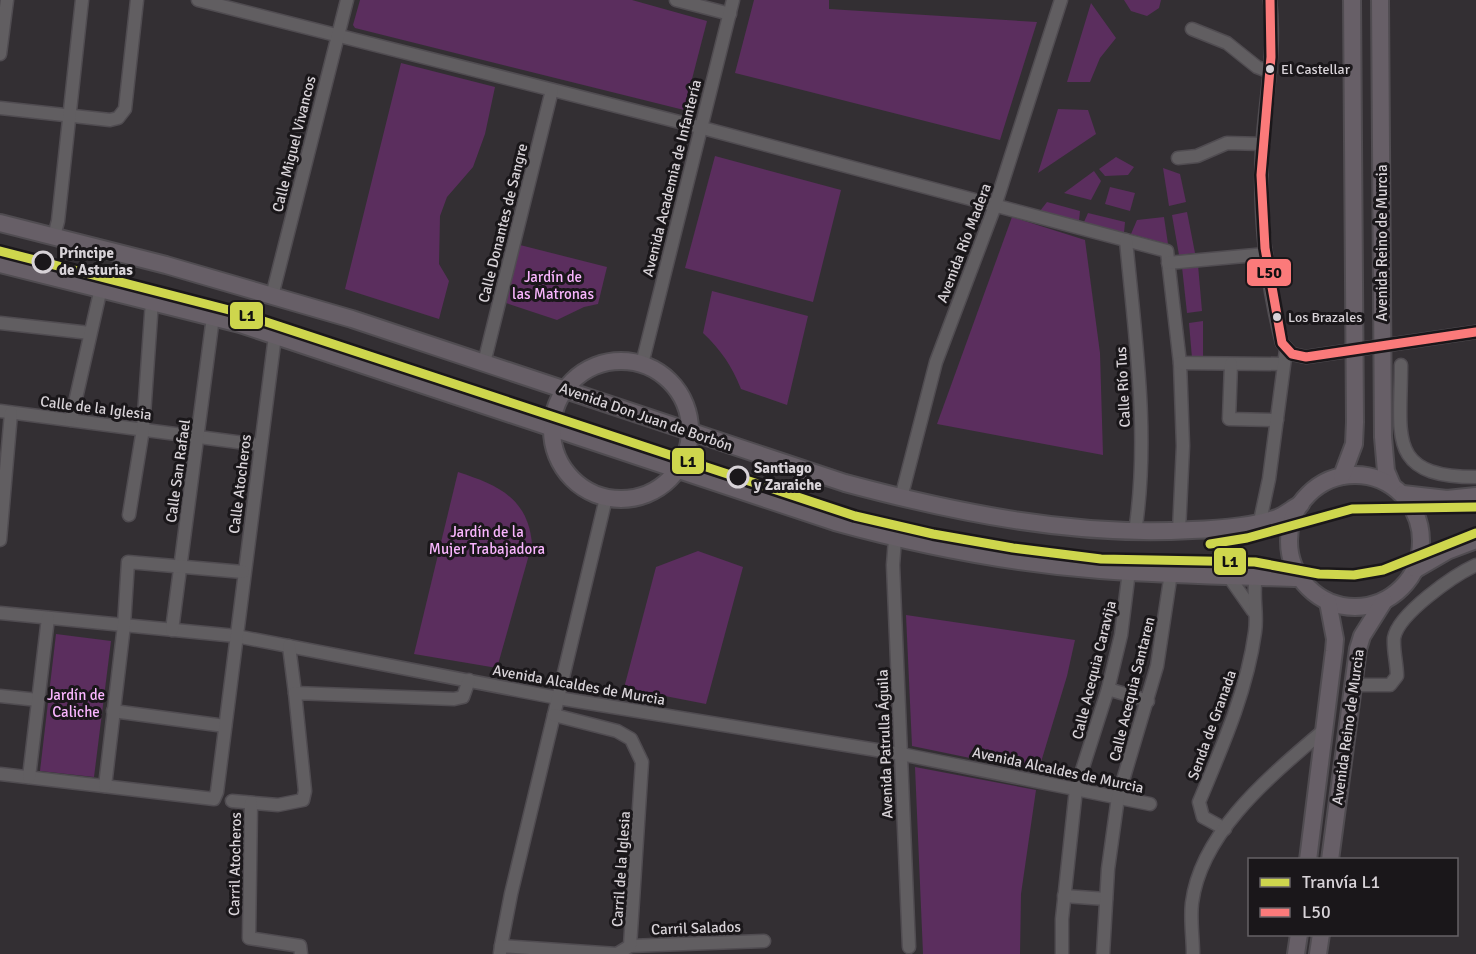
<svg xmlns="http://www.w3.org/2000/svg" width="1476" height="954" font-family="Signika,sans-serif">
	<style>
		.green { fill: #5b2e5e }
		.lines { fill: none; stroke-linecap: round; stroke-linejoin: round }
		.minor-casing { stroke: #504c51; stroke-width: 15 }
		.major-casing { stroke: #504c51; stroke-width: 20 }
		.minor { stroke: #615e61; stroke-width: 12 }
		.major { stroke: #675f67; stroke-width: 16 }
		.bus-1-casing { stroke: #1a171a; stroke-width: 14 }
		.bus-1 { stroke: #fb7a7a; stroke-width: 9 }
		.tram-1-casing { stroke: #1a171a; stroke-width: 14 }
		.tram-1 { stroke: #ced64d; stroke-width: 9 }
		.bus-dot { fill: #d8d3d8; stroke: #1a171a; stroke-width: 2 }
		.stop-dot { fill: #1a171a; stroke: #d8d3d8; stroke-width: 3 }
		.labels { text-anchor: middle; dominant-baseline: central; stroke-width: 6; stroke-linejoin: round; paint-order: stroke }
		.bus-label { font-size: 14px; fill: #d8d3d8; stroke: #1a171a; text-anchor: start }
		.street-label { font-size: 15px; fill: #d8d3d8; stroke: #1a171a }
		.stop-label { font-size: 15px; font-weight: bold; fill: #d8d3d8; stroke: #1a171a; text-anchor: start }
		.park-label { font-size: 15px; fill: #f9b5fe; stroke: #1a171a }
		.line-badge { stroke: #1a171a; stroke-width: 2 }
		.pale-badge-label { font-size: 16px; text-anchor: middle; font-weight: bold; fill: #111 }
	</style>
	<rect width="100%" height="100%" fill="#332f33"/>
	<g class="green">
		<path d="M360,0H632L707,21L684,110L355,28L353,25Z"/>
		<path d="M754,0H829V9L1037,22L1000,140L735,73Z"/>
		<path d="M1124,0H1161L1159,8L1147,16L1131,11Z"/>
		<path d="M1091,3L1116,38L1100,58L1090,82H1067Z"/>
		<path d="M401,63L495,87L485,134L473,167L447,197L440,216L439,264L449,281L439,319L345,289Z"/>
		<path d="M1058,109L1088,110L1096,134L1038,173Z"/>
		<path d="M715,156L841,190L813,302L685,268Z"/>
		<path d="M1116,157L1134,167L1128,175L1105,176L1099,169Z"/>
		<path d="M1163,168L1180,174L1186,202L1169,206Z"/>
		<path d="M1094,171L1101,181L1091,200L1064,193Z"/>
		<path d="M1110,187L1135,193L1130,211L1105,204Z"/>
		<path d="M1047,202L1080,211L1079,221L1040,211Z"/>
		<path d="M1187,212L1195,253L1179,255L1172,215Z"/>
		<path d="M1088,213L1125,222L1124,233L1084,222Z"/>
		<path d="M1012,217L1085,240L1100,353L1103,455L937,424Z"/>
		<path d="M1164,217L1168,244L1131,234L1137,220Z"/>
		<path d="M520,245L607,267L598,304L584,307L557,320L506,303Z"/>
		<path d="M1198,265L1202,311L1187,313L1182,267Z"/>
		<path d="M712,291L808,316L787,405L741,389C732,366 721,350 703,333Z"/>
		<path d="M1203,321V358H1192L1189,323Z"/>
		<path d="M458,472C498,485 528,498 532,544L497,668L414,654Z"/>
		<path d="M698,551L743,567L706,704L624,688L656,567Z"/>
		<path d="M906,615L1075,640L1067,676L1038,772L912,746Z"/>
		<path d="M56,634L111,641L94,777L40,771Z"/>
		<path d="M915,767L1036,790L1021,894L1020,954H923Z"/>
	</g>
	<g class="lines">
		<g class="minor-casing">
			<g id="minor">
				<path d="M198,0L699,127L1167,251L1180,363L1183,446L1179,531"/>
				<path d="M676,0L730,14"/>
				<path d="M1270,0C1276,51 1265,101 1262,151C1259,216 1266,280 1282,343L1292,354L1306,357L1476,332"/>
				<path d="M1192,29L1227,43L1257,67L1270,72"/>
				<path d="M0,54L7,0"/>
				<path d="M0,108L110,120L118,118L125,109L137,0"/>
				<path d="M1178,158L1197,156L1227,143L1263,144"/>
				<path d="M54,236L58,221L82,0"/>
				<path d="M1126,240C1135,337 1150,435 1135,532"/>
				<path d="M1168,263L1266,254"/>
				<path d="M272,296L347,0"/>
				<path d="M0,323L90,333"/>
				<path d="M484,363L552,90"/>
				<path d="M1180,363L1283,364"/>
				<path d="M642,364L733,0"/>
				<path d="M1231,364L1229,419L1277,420"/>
				<path d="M1401,365C1401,436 1386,477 1476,477"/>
				<path d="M0,411L260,445"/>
				<path d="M71,420L101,288"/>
				<path d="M901,498L936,362L995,206L1061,0"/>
				<path d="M129,515L143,429L152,301"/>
				<path d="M1260,521L1269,479L1286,350"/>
				<path d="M895,539L893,565L909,947"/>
				<path d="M0,540L11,413"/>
				<path d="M1227,574L1253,611"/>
				<path d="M0,613L236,636L558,698L901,754L1150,804"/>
				<path d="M172,630L213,317"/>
				<path d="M289,646L295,693"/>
				<path d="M1352,685H1390L1397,676C1397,664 1393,650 1394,638C1398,614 1454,575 1476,565"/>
				<path d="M1108,689L1148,701"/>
				<path d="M0,696L38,700"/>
				<path d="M113,711L225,726"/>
				<path d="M0,774L214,799L217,792L275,336"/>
				<path d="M29,777L48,618"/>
				<path d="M105,786L124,625L128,562L243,572"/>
				<path d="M232,801L278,805L303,800L305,791L295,693L454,699L463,697L469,680"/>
				<path d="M251,803L249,938L300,946L301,954"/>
				<path d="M1225,829L1203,817L1199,802C1222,747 1247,691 1255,632C1258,613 1252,596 1256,577"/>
				<path d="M1064,896L1106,899"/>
				<path d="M501,946L511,894L606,498"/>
				<path d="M630,946L764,941"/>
				<path d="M500,953L501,946L617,954L630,946L642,762L631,739L617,731L554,715"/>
				<path d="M1062,954V919L1076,789L1108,689L1121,635L1129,571"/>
				<path d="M1103,954L1108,869L1118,797L1157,666L1171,573"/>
				<path d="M1193,954C1193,938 1190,919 1192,903C1201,831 1273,774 1324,730"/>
			</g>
		</g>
		<g class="major-casing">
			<g id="major">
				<path d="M1380,0L1383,437L1386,471L1392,485"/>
				<path d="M0,223L166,265L352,319L845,483C957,513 1075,537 1192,530C1219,529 1251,527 1277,518C1285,515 1293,508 1301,504"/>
				<path d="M0,264L240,324L835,522C922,546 1010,563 1100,570C1166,575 1233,576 1300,578"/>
				<circle cx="621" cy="430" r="69"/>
				<circle cx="1355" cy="541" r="66"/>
				<path d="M1342,476L1354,444L1355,422L1352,0"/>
				<path d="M1403,494L1447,499L1476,496"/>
				<path d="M1416,569L1447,551L1476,540"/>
				<path d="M1308,860L1334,651L1335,639L1328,602"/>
				<path d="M1330,860L1358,649L1362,636L1384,601"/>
				<path d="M1296,954L1299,934"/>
				<path d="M1318,954L1321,934"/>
			</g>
		</g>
		<use href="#minor" class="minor"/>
		<use href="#major" class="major"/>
		<g class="bus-1-casing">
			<path id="bus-1" d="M1270,0L1271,57L1261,175L1265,248L1282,343L1292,354L1306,357L1476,332"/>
		</g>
		<use href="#bus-1" class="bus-1"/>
		<g class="tram-1-casing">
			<g id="tram-1">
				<path d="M0,251L233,311L855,516L933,534L1013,548L1101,559L1255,562L1319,574L1354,575L1383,570L1476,533"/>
				<path d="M1210,544L1247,538L1352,509L1476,507"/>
			</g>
		</g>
		<use href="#tram-1" class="tram-1"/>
	</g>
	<g class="bus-dot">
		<circle cx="1270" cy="69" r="5"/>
		<circle cx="1277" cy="317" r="5"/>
	</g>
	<g class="stop-dot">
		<circle cx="43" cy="262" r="10"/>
		<circle cx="738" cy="477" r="10"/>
	</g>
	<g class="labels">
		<g class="bus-label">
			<text x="1281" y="69">El Castellar</text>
			<text x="1288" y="317">Los Brazales</text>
		</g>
		<g class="street-label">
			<text transform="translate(294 144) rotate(-76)">Calle Miguel Vivancos</text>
			<text transform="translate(672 178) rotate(-76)">Avenida Academia de Infantería</text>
			<text transform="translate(503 223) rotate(-76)">Calle Donantes de Sangre</text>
			<text transform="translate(964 243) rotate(-69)">Avenida Río Madera</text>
			<text transform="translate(1382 243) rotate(-90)">Avenida Reino de Murcia</text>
			<text transform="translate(1123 387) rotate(-93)">Calle Río Tus</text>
			<text transform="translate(96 408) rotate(7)">Calle de la Iglesia</text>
			<text transform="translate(646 417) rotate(19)">Avenida Don Juan de Borbón</text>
			<text transform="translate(178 471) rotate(-82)">Calle San Rafael</text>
			<text transform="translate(240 484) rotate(-83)">Calle Atocheros</text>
			<text transform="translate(1094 670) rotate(-76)">Calle Acequia Caravija</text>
			<text transform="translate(579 685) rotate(10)">Avenida Alcaldes de Murcia</text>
			<text transform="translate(1132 689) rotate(-76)">Calle Acequia Santaren</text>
			<text transform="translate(1212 725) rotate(-70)">Senda de Granada</text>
			<text transform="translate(1348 727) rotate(-82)">Avenida Reino de Murcia</text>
			<text transform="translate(885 744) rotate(-92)">Avenida Patrulla Águila</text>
			<text transform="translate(1058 770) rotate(12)">Avenida Alcaldes de Murcia</text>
			<text transform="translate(235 864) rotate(-89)">Carril Atocheros</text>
			<text transform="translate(621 869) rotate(-86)">Carril de la Iglesia</text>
			<text transform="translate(696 928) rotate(-2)">Carril Salados</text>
		</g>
		<g class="stop-label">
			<text x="59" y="253">Príncipe<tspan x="59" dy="17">de Asturias</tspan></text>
			<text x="754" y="468">Santiago<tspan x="754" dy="17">y Zaraiche</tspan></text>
		</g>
		<g class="park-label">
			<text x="553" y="277">Jardín de<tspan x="553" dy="17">las Matronas</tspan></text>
			<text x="487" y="532">Jardín de la<tspan x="487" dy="17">Mujer Trabajadora</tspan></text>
			<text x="76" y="695">Jardín de<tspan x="76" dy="17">Caliche</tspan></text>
		</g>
	</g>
	<g class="line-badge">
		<rect x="1246" y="258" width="46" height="29" rx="6" fill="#fb7a7a"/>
		<rect x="229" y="301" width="35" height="29" rx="6" fill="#ced64d"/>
		<rect x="671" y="447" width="34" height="28" rx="6" fill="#ced64d"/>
		<rect x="1213" y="547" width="34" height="29" rx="6" fill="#ced64d"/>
	</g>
	<g class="pale-badge-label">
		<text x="1269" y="278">L50</text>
		<text x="247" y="321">L1</text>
		<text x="688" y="467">L1</text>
		<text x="1230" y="567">L1</text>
	</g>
	<rect x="1248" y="858" width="210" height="78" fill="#1a171a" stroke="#666266" stroke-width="1.5"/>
	<rect x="1260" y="878" width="30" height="9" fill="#ced64d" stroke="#666266" stroke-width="1.5"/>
	<text x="1302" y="888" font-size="18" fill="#d8d3d8">Tranvía L1</text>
	<rect x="1260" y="908" width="30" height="9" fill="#fb7a7a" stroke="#666266" stroke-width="1.5"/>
	<text x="1302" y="918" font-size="18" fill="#d8d3d8">L50</text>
</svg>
